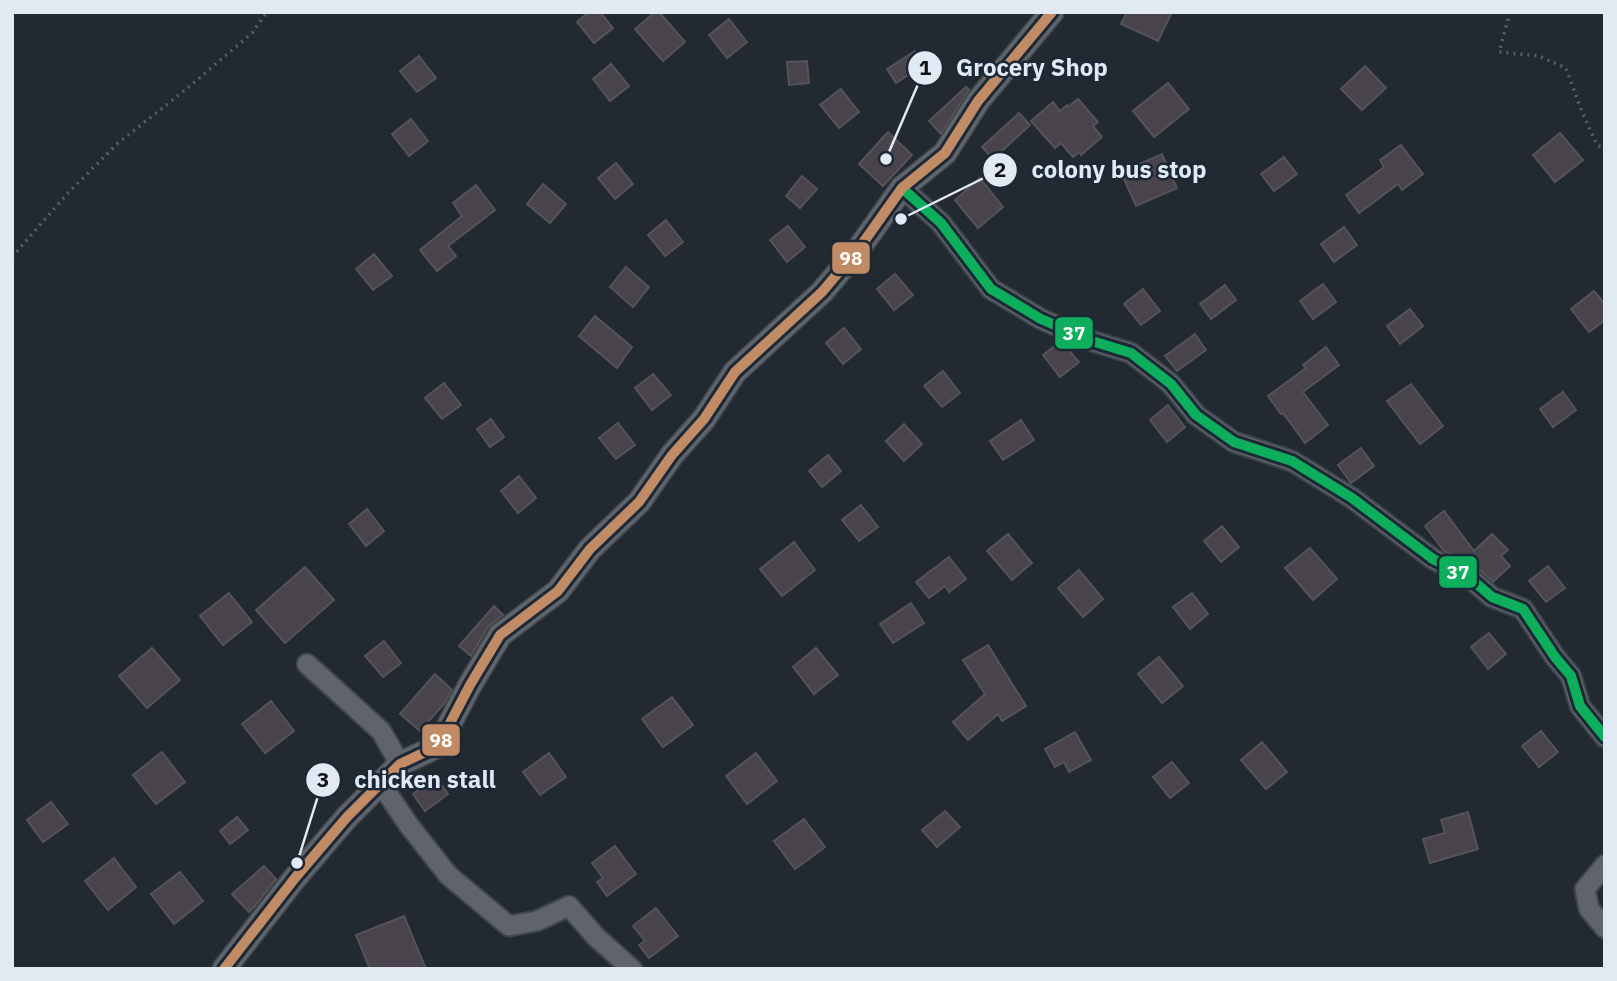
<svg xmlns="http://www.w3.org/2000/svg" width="1617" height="981" font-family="'IBM Plex Sans',sans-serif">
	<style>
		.building { fill: #49434c; stroke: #545358; stroke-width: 2 }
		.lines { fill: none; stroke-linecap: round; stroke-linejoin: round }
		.minor-casing { stroke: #3f454c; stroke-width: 23 }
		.tertiary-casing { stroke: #3f454c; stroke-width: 26 }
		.path { stroke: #5a5f65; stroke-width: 3.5; stroke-dasharray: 2 5; stroke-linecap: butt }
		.minor { stroke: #5e646a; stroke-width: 19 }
		.tertiary { stroke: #5e646a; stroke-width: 23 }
		.bus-1-casing { stroke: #1c2836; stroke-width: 16 }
		.bus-2-casing { stroke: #1c2836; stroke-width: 16 }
		.bus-1 { stroke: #0daf5c; stroke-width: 10 }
		.bus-2 { stroke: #c18c65; stroke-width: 10 }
		.leader { fill: none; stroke: #e1e9f3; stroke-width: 2.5 }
		.callout-dot { fill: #e1e9f3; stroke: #1c2836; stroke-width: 2.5 }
		.mark-label { font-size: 21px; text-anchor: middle; font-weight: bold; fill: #111 }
		.callout-label { font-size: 24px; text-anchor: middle; font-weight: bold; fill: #e1e9f3; stroke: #1c2836; stroke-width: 5; stroke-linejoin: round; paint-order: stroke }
		.line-badge { stroke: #1c2836; stroke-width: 2.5 }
		.badge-label { font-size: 19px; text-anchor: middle; font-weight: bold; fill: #fff }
	</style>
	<rect width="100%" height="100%" fill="#222930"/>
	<g class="building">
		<path d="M589,12H600L613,28L594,43L577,22Z"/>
		<path d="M655,12H659L685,42L663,61L635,29Z"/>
		<path d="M1127,12H1172L1158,41L1121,24Z"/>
		<path d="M729,19L747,42L727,58L709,35Z"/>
		<path d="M915,51L924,64L896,83L887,69Z"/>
		<path d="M419,56L436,78L417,92L400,71Z"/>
		<path d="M807,61L809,83L789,85L787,62Z"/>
		<path d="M611,64L629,86L610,101L593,79Z"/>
		<path d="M1365,66L1386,88L1362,110L1341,89Z"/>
		<path d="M1168,83L1189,109L1154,137L1133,111Z"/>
		<path d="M966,87L969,90L941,134L929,121Z"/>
		<path d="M841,89L859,112L839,128L820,105Z"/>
		<path d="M1078,99L1098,122L1093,126L1102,137L1081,155L1079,152L1073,157L1061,143L1055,148L1031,121L1053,102L1060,111L1067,105L1068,107Z"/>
		<path d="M1019,113L1030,125L993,159L982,147Z"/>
		<path d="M411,119L428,141L409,156L392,134Z"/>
		<path d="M888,132L912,155L883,186L859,164Z"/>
		<path d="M1560,133L1583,160L1555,182L1533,155Z"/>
		<path d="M1401,145L1423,174L1402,190L1398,184L1359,213L1346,195L1384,167L1380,160Z"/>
		<path d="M1162,154L1177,188L1136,206L1121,172Z"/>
		<path d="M1284,157L1297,174L1274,191L1261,174Z"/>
		<path d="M616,163L633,184L615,199L598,178Z"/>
		<path d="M802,176L817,189L800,208L786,196Z"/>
		<path d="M980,178L1003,207L978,228L955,200Z"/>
		<path d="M543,184L566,204L550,223L527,204Z"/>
		<path d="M476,185L495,210L448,246L456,256L437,271L420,250L462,216L453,203Z"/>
		<path d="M666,220L683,242L665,256L648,235Z"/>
		<path d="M788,226L805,247L787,262L770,240Z"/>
		<path d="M1344,227L1357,245L1334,262L1321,244Z"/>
		<path d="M374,254L392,276L373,290L356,269Z"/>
		<path d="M626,267L649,287L633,307L610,287Z"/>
		<path d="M895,274L913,295L894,310L877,289Z"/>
		<path d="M1323,284L1336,302L1313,319L1300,301Z"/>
		<path d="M1225,285L1236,300L1211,319L1200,304Z"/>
		<path d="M1143,289L1160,311L1141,325L1124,304Z"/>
		<path d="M1594,291L1605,304V320L1589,332L1571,309Z"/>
		<path d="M1410,309L1423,326L1400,344L1387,326Z"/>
		<path d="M595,316L632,347L617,368L579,336Z"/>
		<path d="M844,328L861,349L843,364L826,343Z"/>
		<path d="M1195,334L1206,350L1177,371L1165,356Z"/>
		<path d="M1061,341L1079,362L1060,377L1043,355Z"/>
		<path d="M1326,347L1339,365L1303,392L1328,425L1305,443L1283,413L1281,414L1268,396L1306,368L1303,365Z"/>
		<path d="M943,371L960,393L942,407L924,386Z"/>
		<path d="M653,374L671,395L652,410L635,388Z"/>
		<path d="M444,383L461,405L442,419L425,398Z"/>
		<path d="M1411,384L1443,426L1420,444L1387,401Z"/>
		<path d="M1563,392L1576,410L1553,427L1540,409Z"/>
		<path d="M1168,405L1185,427L1167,442L1150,420Z"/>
		<path d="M491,419L504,437L490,447L477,429Z"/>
		<path d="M1021,420L1034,440L1003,460L990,441Z"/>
		<path d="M618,423L635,445L616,459L599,438Z"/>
		<path d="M904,424L922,444L904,461L886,441Z"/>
		<path d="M1361,448L1374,466L1351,483L1338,465Z"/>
		<path d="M828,455L841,471L822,487L809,471Z"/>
		<path d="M519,476L536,498L518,513L501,491Z"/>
		<path d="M861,505L878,527L859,541L842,520Z"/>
		<path d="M367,509L384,531L366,546L349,524Z"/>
		<path d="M1444,511L1474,551L1492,534L1508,550L1501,556L1510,566L1493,582L1476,567L1444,551L1425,526Z"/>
		<path d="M1222,526L1239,547L1221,562L1204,541Z"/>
		<path d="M1008,534L1032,563L1012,580L987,551Z"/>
		<path d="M794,542L815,570L782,596L760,569Z"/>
		<path d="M1310,548L1337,579L1313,600L1285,568Z"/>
		<path d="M949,557L966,579L949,592L945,586L929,598L916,582Z"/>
		<path d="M1548,566L1565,588L1546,602L1529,581Z"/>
		<path d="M305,567L334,600L285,643L256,610Z"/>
		<path d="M1079,570L1103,599L1083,617L1058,588Z"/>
		<path d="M229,593L252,622L223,645L200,616Z"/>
		<path d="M1192,593L1208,614L1190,629L1173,607Z"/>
		<path d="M911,603L924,623L893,643L880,624Z"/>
		<path d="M494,606L503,615L488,627L471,656L459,646Z"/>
		<path d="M1489,633L1506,654L1488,669L1471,647Z"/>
		<path d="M384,641L401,663L383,677L365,656Z"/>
		<path d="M988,645L1026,706L1002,721L998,714L968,740L953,722L985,694L963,660Z"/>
		<path d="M152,648L180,680L147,708L119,676Z"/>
		<path d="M816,648L838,675L814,694L793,667Z"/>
		<path d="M1159,657L1183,686L1162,703L1138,674Z"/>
		<path d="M435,674L452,690L444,704L420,731L400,714Z"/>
		<path d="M672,697L693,725L663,747L642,719Z"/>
		<path d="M271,701L294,731L265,753L242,724Z"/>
		<path d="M1541,731L1558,752L1539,767L1522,746Z"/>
		<path d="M1075,732L1091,760L1069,772L1064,762L1055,767L1045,749Z"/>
		<path d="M1262,742L1287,772L1266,789L1241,760Z"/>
		<path d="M162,752L185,782L156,804L133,775Z"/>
		<path d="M549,753L566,777L540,795L523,772Z"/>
		<path d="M756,753L777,781L747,804L726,776Z"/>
		<path d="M1172,762L1189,783L1170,798L1153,777Z"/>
		<path d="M436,777L448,794L425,811L413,794Z"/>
		<path d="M51,802L68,824L43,842L27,820Z"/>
		<path d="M945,811L960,827L937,847L922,830Z"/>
		<path d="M1468,812L1478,849L1430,863L1423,839L1445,833L1441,820Z"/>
		<path d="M237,817L248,830L230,844L220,831Z"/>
		<path d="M804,819L825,847L795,869L774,841Z"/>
		<path d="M615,846L636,874L607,896L597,882L603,878L592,863Z"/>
		<path d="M114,858L136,887L108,910L85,881Z"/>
		<path d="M264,866L276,879L255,906L249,912L232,894Z"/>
		<path d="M180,872L203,901L174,924L151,894Z"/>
		<path d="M656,908L678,936L649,958L639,945L645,941L633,926Z"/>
		<path d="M404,916L426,969H370L356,935Z"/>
	</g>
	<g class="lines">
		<g class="minor-casing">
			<g id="minor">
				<path d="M902,188L941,223L991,289L1041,319L1092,341L1131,353L1171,384L1196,415L1234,442L1292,461L1352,498L1433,559L1470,578L1492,597L1523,609L1555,657L1571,676L1580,706L1605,737"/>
				<path d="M307,664L381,731L400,764"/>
				<path d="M381,784L408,824L448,875L509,926L537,921L569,906L596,937L632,969"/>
				<path d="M1605,865L1585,889L1589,909L1605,928"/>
			</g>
		</g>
		<g class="tertiary-casing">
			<path id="tertiary" d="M224,969L295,878L347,817L400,764L438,746L470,685L500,635L558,591L590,549L639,502L672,455L704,419L735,372L822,292L860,247L902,188L945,153L978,101L1052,12"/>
		</g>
		<g class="path">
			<path d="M1510,12L1499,52L1539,56L1566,68L1580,107L1597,145L1605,149"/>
			<path d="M12,257L67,194L117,144L190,86L252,33L267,12"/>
		</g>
		<use href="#minor" class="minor"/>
		<use href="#tertiary" class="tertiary"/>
		<g class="bus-1-casing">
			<path id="bus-1" d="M902,188L941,223L991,289L1041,319L1092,341L1131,353L1171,384L1196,415L1234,442L1292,461L1352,498L1433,559L1470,578L1492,597L1523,609L1555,657L1571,676L1580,706L1605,737"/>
		</g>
		<g class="bus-2-casing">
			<path id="bus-2" d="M224,969L295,878L347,817L400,764L438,746L470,685L500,635L558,591L590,549L639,502L672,455L704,419L735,372L822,292L860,247L902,188L945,153L978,101L1052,12"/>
		</g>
		<use href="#bus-1" class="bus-1"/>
		<use href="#bus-2" class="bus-2"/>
	</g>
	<path class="leader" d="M886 159L925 68M901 219L1000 170M297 863L323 780"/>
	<g class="callout-dot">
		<circle cx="886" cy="159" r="7"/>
		<circle cx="901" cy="219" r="7"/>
		<circle cx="297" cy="863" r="7"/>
		<circle cx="925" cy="68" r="18"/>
		<circle cx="1000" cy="170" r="18"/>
		<circle cx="323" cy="780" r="18"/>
	</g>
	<g class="mark-label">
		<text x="925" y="75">1</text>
		<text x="1000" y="177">2</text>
		<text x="323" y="787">3</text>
	</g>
	<g class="callout-label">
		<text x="1032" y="76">Grocery Shop</text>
		<text x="1119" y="178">colony bus stop</text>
		<text x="425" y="788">chicken stall</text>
	</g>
	<g class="line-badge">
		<rect x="831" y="241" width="40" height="34" rx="7" fill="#c18c65"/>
		<rect x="1054" y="316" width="40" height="34" rx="7" fill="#0daf5c"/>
		<rect x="1438" y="555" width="40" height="34" rx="7" fill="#0daf5c"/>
		<rect x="421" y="723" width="40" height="34" rx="7" fill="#c18c65"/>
	</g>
	<g class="badge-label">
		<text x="851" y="265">98</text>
		<text x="1074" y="340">37</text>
		<text x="1458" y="579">37</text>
		<text x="441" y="747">98</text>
	</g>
	<rect width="1617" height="981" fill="none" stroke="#e1e9f3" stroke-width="28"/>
</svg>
